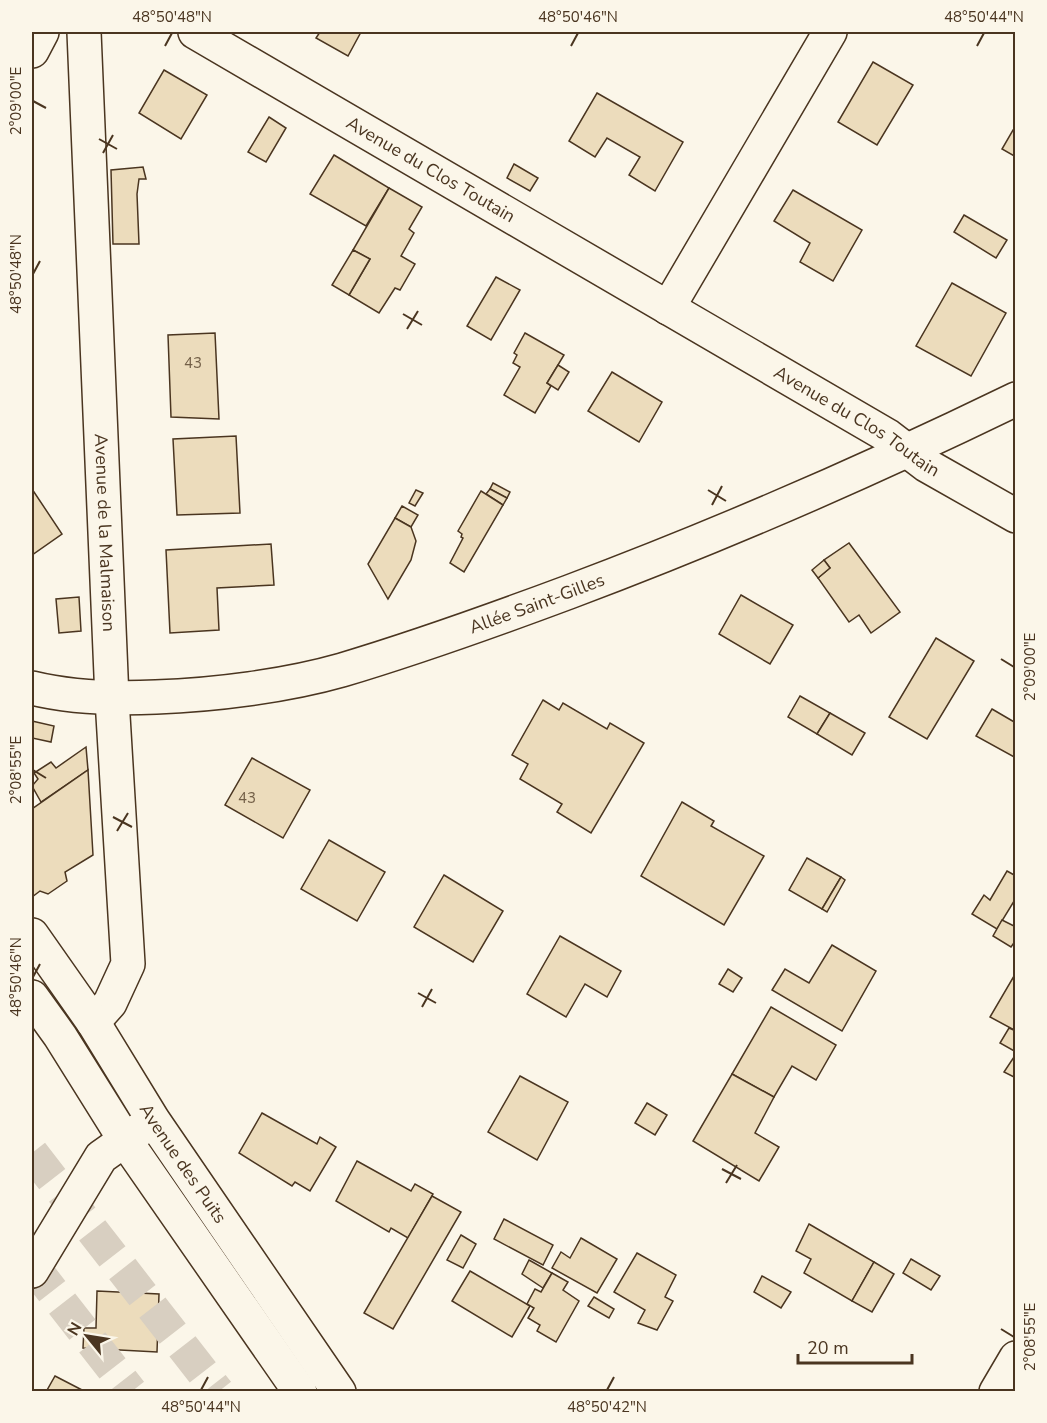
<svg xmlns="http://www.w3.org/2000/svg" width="1047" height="1423" font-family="'Nunito Sans',sans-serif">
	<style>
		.building { fill: #ecdcbc; stroke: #4a3520; stroke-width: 1.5 }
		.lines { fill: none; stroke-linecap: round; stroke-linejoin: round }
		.highway-tunnel { stroke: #d8cfc1; stroke-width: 33; stroke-dasharray: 33 16; stroke-linecap: butt }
		.minor-casing { stroke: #4a3520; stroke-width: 36 }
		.minor { stroke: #fbf6e9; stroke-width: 33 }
		.ticks { fill: none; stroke: #4a3520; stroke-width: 2 }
		.labels { text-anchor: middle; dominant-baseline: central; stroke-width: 4.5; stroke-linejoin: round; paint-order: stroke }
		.number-label { font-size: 15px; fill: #725f47 }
		.street-label { font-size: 18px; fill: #4a3520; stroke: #fbf6e9 }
		.neatline { fill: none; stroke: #4a3520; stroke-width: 2 }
		.ticks-label { font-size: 15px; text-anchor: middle; fill: #4a3520 }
	</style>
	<rect width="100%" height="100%" fill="#fbf6e9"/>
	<g class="building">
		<path d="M320,32H361L348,56L316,38Z"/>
		<path d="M873,62L913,85L877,145L838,122Z"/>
		<path d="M164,70L207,95L181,139L139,113Z"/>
		<path d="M597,93L683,142L655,191L629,175L640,157L607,138L595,157L569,141Z"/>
		<path d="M269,117L286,128L266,162L248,152Z"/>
		<path d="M1013,130L1016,132V157L1002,149Z"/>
		<path d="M334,155L389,188L366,226L310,194Z"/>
		<path d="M514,164L538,178L530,191L507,178Z"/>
		<path d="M143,167L146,179H139L137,194L139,244H113L111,170Z"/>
		<path d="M389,188L422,207L409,229L414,233L401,256L415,264L400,290L395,288L379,313L349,295L370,259L353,250Z"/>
		<path d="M793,190L862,230L833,281L800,262L810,243L774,221Z"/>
		<path d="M964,215L1007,240L996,258L954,232Z"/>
		<path d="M353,250L370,259L349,295L332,285Z"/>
		<path d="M496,277L520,290L491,340L467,326Z"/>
		<path d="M952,283L1006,313L971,376L916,346Z"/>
		<path d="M215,333L219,419L171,417L168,335Z"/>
		<path d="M525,333L564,355L547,383L551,386L535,413L504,395L520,367L513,363L517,355L514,353Z"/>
		<path d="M558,365L569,372L558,390L547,383Z"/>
		<path d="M612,372L662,402L639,442L588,411Z"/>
		<path d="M236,436L240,513L177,515L173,439Z"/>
		<path d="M493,483L510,492L507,498L490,489Z"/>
		<path d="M32,489L62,534L32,555Z"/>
		<path d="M490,489L507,498L503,505L486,494Z"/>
		<path d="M416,490L423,493L415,506L409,503Z"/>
		<path d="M481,491L503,505L464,572L450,563L463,538L461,537L462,534L458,531Z"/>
		<path d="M402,506L418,515L411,527L395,518Z"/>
		<path d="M395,518L411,527L416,541L411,560L388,599L368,564Z"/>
		<path d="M849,543L900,612L871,633L859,615L849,622L818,578L830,568L824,560Z"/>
		<path d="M271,544L274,585L217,588L219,630L170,633L166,550Z"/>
		<path d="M824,560L830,568L818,578L812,570Z"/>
		<path d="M741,595L793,625L770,664L719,634Z"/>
		<path d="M79,597L81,631L59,633L56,599Z"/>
		<path d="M936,638L974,661L927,739L889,717Z"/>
		<path d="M800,696L830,713L817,734L788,717Z"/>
		<path d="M543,700L559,710L563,703L607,729L610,723L644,743L591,833L557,812L562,804L520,779L528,764L512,755Z"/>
		<path d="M992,709L1016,723V758L976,736Z"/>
		<path d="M830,713L865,733L852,755L817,734Z"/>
		<path d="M32,721L54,726L51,742L32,738Z"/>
		<path d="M86,747L88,770L41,802L32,786L38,779L34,773L51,762L56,768Z"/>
		<path d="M252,758L310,790L283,838L225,805Z"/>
		<path d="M88,770L93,855L65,872L67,881L48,894L40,891L32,897V809Z"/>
		<path d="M682,802L714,821L711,826L764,856L724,925L641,876Z"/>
		<path d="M329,840L385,872L357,921L301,889Z"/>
		<path d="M807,858L841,877L822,909L789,890Z"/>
		<path d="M1007,871L1016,876V898L997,929L972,914L984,895L990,900Z"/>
		<path d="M444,875L503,911L473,962L414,927Z"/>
		<path d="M841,877L845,880L827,912L822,909Z"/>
		<path d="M1002,920L1016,927V940L1011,947L993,936Z"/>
		<path d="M560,936L621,971L607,997L585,984L566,1017L527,994Z"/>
		<path d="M832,945L876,971L842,1031L772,990L785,969L809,983Z"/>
		<path d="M728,969L742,978L733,992L719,984Z"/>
		<path d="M1014,976H1016V1031L990,1017Z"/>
		<path d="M771,1007L836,1045L816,1080L792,1066L774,1097L732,1074Z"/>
		<path d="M1009,1028L1016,1031V1052L1000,1043Z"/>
		<path d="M1016,1054V1078L1004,1072Z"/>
		<path d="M732,1074L774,1097L755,1133L779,1147L759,1181L693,1141Z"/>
		<path d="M520,1076L568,1102L537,1160L488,1132Z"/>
		<path d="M647,1103L667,1115L655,1135L635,1123Z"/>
		<path d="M262,1113L317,1144L320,1137L336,1147L310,1191L295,1182L292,1186L239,1153Z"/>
		<path d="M357,1161L411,1191L415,1184L433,1194L408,1238L391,1228L389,1232L336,1201Z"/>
		<path d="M432,1196L461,1212L393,1329L364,1313Z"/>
		<path d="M504,1219L553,1245L543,1265L494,1239Z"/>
		<path d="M809,1224L874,1262L852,1301L804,1273L811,1259L796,1251Z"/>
		<path d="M461,1235L476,1244L463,1268L447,1260Z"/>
		<path d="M581,1238L617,1259L597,1293L552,1268L561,1252L570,1258Z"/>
		<path d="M637,1253L676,1275L665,1297L673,1301L657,1330L638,1323L645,1310L614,1292Z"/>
		<path d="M911,1259L940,1276L931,1290L903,1273Z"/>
		<path d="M529,1260L552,1273L543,1288L522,1274Z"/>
		<path d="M874,1262L894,1274L872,1312L852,1301Z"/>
		<path d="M470,1271L530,1306L512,1337L452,1301Z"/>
		<path d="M552,1273L568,1282L563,1290L579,1301L556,1342L537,1331L540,1325L528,1318L534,1308L527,1304L535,1289L541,1292Z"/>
		<path d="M762,1276L791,1292L781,1308L754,1292Z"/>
		<path d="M97,1291L159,1294L157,1352L83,1348L84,1328H96Z"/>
		<path d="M594,1297L614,1309L609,1318L588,1306Z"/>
		<path d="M55,1376L84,1391L46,1392Z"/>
	</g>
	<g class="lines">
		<g class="highway-tunnel">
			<path d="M32,1153L218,1392"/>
			<path d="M32,1265L131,1392"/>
		</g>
		<g class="minor-casing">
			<g id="minor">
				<path id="s1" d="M84,32L112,699L128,964L110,1003L93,1022"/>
				<path id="s2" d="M195,32L888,436L926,465L1016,516"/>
				<path d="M32,51L42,32"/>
				<path d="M668,308L830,32"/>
				<path id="s3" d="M32,688C73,698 113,699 156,697C214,695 286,686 342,670C419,647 494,620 569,592C721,535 870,470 1016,399"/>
				<path id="s4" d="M32,935L93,1022L153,1120L339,1392"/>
				<path d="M32,997L60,1036L125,1140L300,1392"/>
				<path d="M32,1271L101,1157L142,1128"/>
				<path d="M996,1392L1016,1358"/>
			</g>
		</g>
		<use href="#minor" class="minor"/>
	</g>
	<path class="ticks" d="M165,46L172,33M571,46L578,33M977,46L984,33M33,101L46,108M99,139L117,149M103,153L113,135M33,274L40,261M403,314L422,325M407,329L418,311M708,490L726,501M712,505L722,486M1001,659L1014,667M33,770L46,778M113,817L132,827M117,831L128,813M33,977L40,964M418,993L436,1003M422,1007L432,989M722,1169L741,1179M726,1183L737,1165M1001,1329L1014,1337M201,1390L208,1377M607,1390L614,1377"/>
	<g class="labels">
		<g class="number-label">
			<text x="193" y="363">43</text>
			<text x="247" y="798">43</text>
		</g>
		<g class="street-label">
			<text stroke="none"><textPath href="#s2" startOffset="273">Avenue du Clos Toutain</textPath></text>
			<text stroke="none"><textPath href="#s2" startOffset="768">Avenue du Clos Toutain</textPath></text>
			<text stroke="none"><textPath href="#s1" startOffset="501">Avenue de la Malmaison</textPath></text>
			<text stroke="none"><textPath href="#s3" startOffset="519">Allée Saint-Gilles</textPath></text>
			<text stroke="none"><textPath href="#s4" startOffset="274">Avenue des Puits</textPath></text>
		</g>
	</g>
	<rect width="1047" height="1423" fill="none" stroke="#fbf6e9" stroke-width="66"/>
	<g transform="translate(87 1336) rotate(300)" stroke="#fbf6e9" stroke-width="4.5" paint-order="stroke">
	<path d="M0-4.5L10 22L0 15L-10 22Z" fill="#4a3520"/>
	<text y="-9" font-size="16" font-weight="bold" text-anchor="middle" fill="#4a3520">N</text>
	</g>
	<path d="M798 1354v9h114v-9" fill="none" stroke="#4a3520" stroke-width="3"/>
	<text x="807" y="1354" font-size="18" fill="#4a3520" stroke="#fbf6e9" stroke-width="4.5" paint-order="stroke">20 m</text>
	<rect x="33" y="33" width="981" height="1357" class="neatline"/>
	<g class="ticks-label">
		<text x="172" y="22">48°50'48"N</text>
		<text x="578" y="22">48°50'46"N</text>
		<text x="984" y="22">48°50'44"N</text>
		<text transform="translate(16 101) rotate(-90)" y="5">2°09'00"E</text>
		<text transform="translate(16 274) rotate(-90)" y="5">48°50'48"N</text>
		<text transform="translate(1030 667) rotate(-90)" y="5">2°09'00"E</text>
		<text transform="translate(16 770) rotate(-90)" y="5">2°08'55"E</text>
		<text transform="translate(16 977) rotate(-90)" y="5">48°50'46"N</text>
		<text transform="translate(1030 1337) rotate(-90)" y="5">2°08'55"E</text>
		<text x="201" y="1412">48°50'44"N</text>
		<text x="607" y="1412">48°50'42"N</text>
	</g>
</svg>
